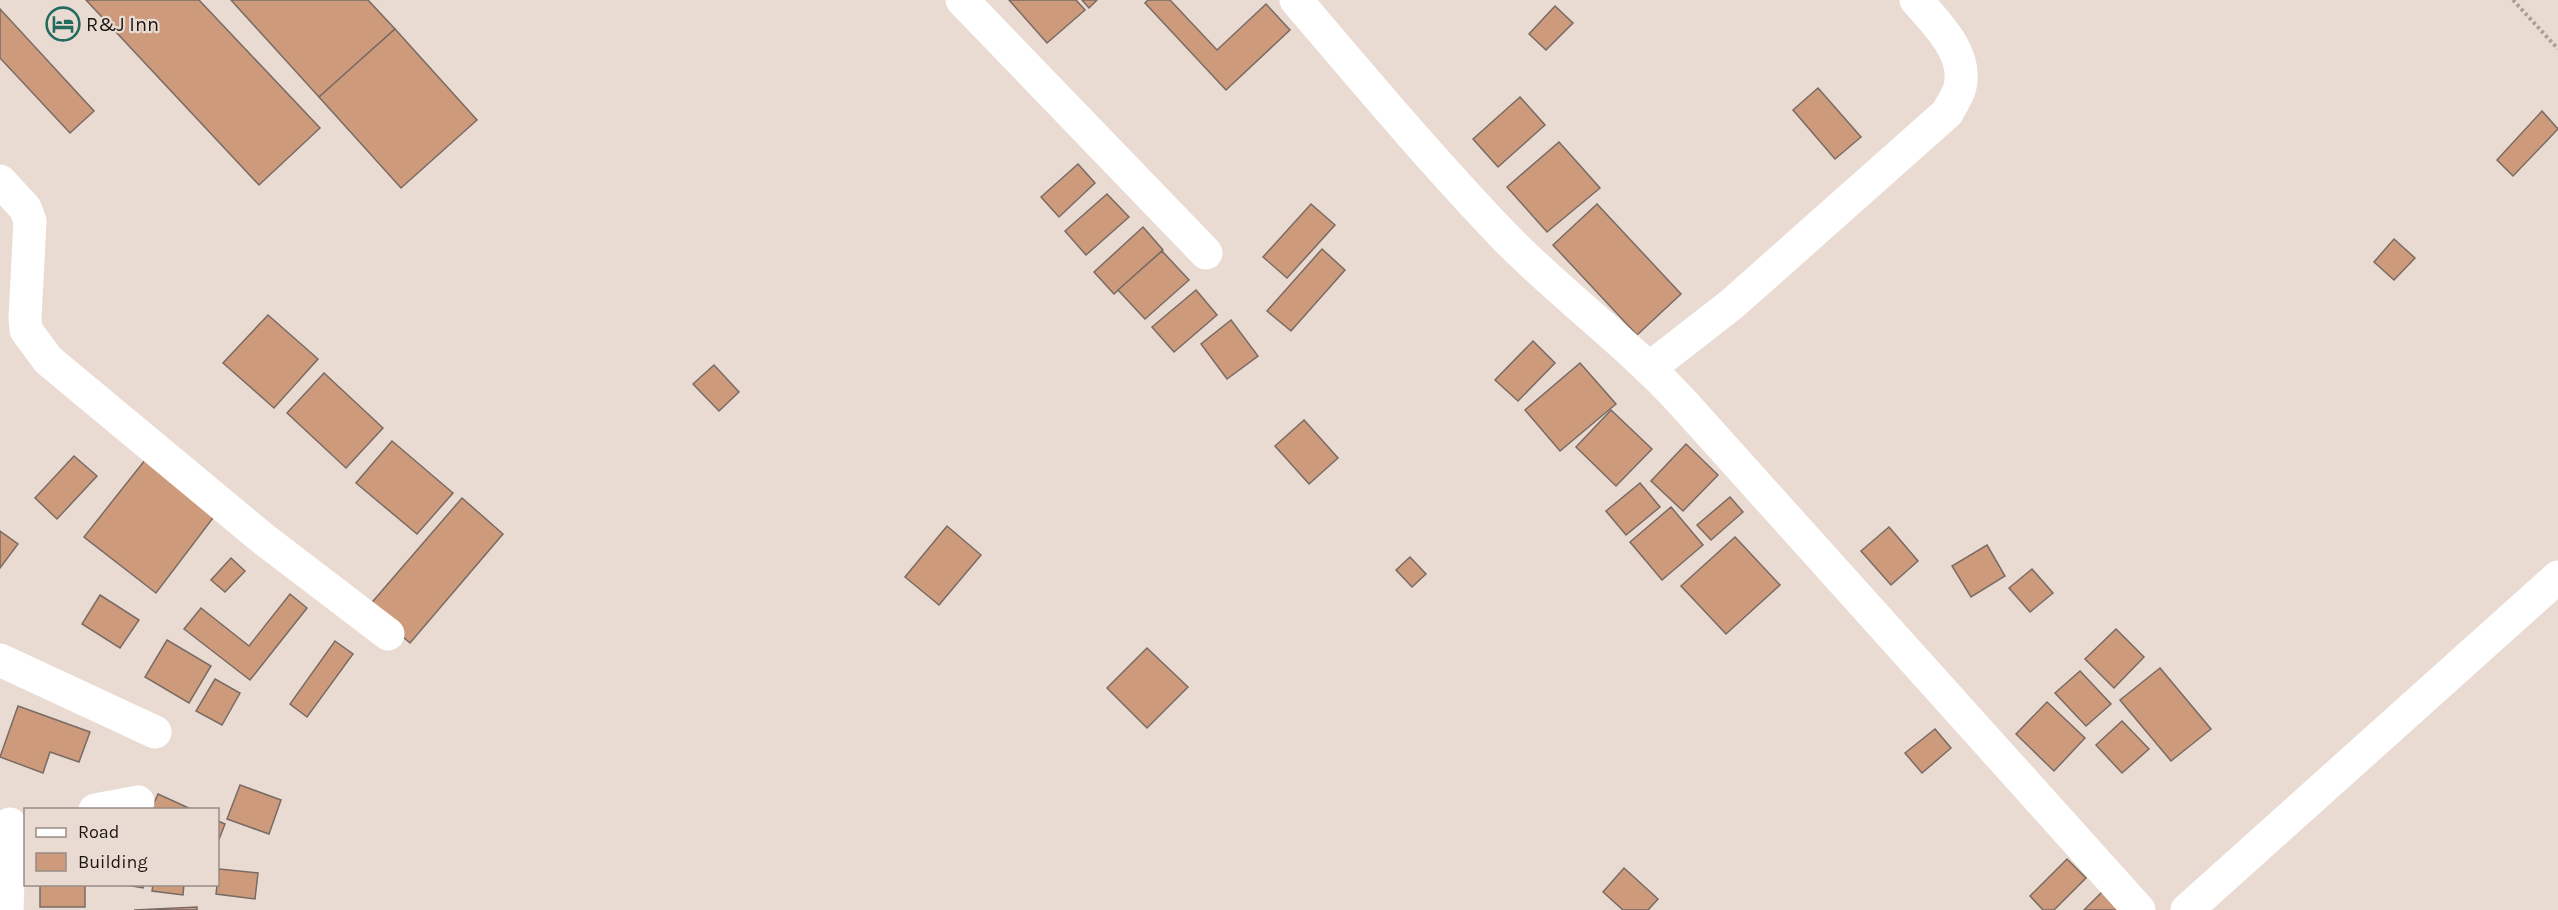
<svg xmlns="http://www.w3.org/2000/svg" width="2558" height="910" font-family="Karla,sans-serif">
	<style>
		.building { fill: #cd9a7c; stroke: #796b64; stroke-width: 1.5 }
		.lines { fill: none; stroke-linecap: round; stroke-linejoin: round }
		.path { stroke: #ab9e97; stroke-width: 4; stroke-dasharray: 3 3; stroke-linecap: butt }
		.street { stroke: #fff; stroke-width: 33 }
		.labels { text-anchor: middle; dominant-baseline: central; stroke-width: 4.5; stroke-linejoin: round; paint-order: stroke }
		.poi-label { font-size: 20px; fill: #1c1613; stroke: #eadbd2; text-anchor: start }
	</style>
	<rect width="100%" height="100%" fill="#eadbd2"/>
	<g class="building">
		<path d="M86,0H199L320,128L259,185Z"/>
		<path d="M231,0H368L395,29L319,97Z"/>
		<path d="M1009,0H1076L1085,10L1047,43Z"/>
		<path d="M1082,0H1097L1089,8Z"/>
		<path d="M1148,0H1170L1217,50L1266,4L1290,30L1226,90L1145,3Z"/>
		<path d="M1555,6L1573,23L1546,50L1529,34Z"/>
		<path d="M0,9L94,111L70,133L0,58Z"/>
		<path d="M395,29L477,120L401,188L319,97Z"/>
		<path d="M1818,88L1861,137L1835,159L1793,110Z"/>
		<path d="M1520,97L1545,125L1498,167L1473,139Z"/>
		<path d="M2542,111L2558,129L2513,176L2497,160Z"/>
		<path d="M1559,142L1600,188L1547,232L1507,187Z"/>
		<path d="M1078,164L1095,183L1059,217L1041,197Z"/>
		<path d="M1107,194L1129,217L1086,255L1065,231Z"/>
		<path d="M1311,204L1335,225L1287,278L1263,257Z"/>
		<path d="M1597,204L1681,294L1637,335L1553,245Z"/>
		<path d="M1143,227L1163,250L1114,294L1094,272Z"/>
		<path d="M2394,239L2415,258L2394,280L2374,262Z"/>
		<path d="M1322,249L1345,270L1291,331L1267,311Z"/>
		<path d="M1162,251L1189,280L1145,319L1118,290Z"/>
		<path d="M1196,290L1217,315L1174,352L1152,327Z"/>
		<path d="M268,315L318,359L274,408L223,363Z"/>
		<path d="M1231,320L1258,356L1227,379L1201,344Z"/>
		<path d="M1533,341L1555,363L1518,401L1495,380Z"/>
		<path d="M1580,363L1616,404L1560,451L1525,410Z"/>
		<path d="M714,365L739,392L719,411L693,384Z"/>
		<path d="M324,373L383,428L346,468L287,413Z"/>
		<path d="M1611,410L1652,449L1616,486L1576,447Z"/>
		<path d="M1304,420L1338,458L1309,484L1275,446Z"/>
		<path d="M392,441L453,493L417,534L356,483Z"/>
		<path d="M1686,444L1718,475L1683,511L1651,481Z"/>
		<path d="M74,456L97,476L57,519L35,498Z"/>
		<path d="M145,460L216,514L156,593L84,537Z"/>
		<path d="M1640,483L1660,507L1626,535L1606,511Z"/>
		<path d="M1730,497L1743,512L1711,540L1697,525Z"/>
		<path d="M462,498L503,534L410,643L368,607Z"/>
		<path d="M1671,507L1703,545L1662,580L1630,542Z"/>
		<path d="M947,526L981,555L939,605L905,577Z"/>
		<path d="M1889,527L1918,561L1891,585L1861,551Z"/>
		<path d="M0,531L18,544L0,568Z"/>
		<path d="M1735,537L1780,585L1726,634L1681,586Z"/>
		<path d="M1987,545L2005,576L1971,597L1952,566Z"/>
		<path d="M1410,557L1426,574L1412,587L1396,570Z"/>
		<path d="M231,558L245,571L225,592L211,580Z"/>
		<path d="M2032,569L2053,593L2030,612L2009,588Z"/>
		<path d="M290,594L307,608L250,680L184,629L201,608L249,646Z"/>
		<path d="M100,595L139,620L120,648L82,624Z"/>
		<path d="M2116,629L2144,657L2114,688L2085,659Z"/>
		<path d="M167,640L211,666L189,703L145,677Z"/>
		<path d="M335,641L353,654L307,717L290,704Z"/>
		<path d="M1147,648L1188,687L1147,728L1107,688Z"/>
		<path d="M2160,668L2211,729L2171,761L2120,700Z"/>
		<path d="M2080,671L2111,704L2086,726L2055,693Z"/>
		<path d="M215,679L240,693L222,725L196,711Z"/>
		<path d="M2047,702L2085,738L2054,771L2016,734Z"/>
		<path d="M18,706L90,732L79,762L50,752L43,773L0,757Z"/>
		<path d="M2122,721L2149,749L2122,773L2096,745Z"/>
		<path d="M1935,729L1951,748L1922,773L1905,753Z"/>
		<path d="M240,785L281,800L269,834L227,819Z"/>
		<path d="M158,794L193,810H151Z"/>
		<path d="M218,821L225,824L218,842Z"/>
		<path d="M2067,859L2086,878L2054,910H2043L2030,896Z"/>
		<path d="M1624,868L1658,899L1648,910H1623L1603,892Z"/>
		<path d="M219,869L258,873L255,899L216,894Z"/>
		<rect x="40" y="884" width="45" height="23"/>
		<path d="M121,884H144L143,888Z"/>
		<path d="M153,884H184L183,895L152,891Z"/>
		<path d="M2102,892L2120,910H2084Z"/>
		<path d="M197,907V910H134Z"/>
	</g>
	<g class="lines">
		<path class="path" d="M2513,0L2558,49"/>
		<g class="street">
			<path d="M962,0L1206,253"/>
			<path d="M1296,0C1365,81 1433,162 1507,239C1563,296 1629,344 1683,403L2139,910"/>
			<path d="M0,181L25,208L30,221L25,318L26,330L48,360L261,537L388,634"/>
			<path d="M1651,367L1732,304L1947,113C1951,105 1958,96 1960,87C1968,53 1936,23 1916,0"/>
			<path d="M0,660L155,732"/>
			<path d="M95,810L138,802"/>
			<path d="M7,910L10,824"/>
			<path d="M2187,910L2558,577"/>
		</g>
	</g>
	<defs>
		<g id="hotel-ring" transform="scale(1.725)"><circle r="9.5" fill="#eadbd2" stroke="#246b5f" stroke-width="1.5"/><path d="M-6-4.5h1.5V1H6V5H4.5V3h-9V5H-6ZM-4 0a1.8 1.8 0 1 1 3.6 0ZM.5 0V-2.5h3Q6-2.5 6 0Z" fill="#246b5f"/></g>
	</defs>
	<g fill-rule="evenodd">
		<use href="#hotel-ring" x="63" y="24"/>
	</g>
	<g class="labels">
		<g class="poi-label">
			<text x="86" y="24">R&amp;J Inn</text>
		</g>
	</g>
	<rect x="24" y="808" width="195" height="78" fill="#eadbd2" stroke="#988c86" stroke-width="1.5"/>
	<rect x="36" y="828" width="30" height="9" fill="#ffffff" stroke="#988c86" stroke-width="1.5"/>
	<text x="78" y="838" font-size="18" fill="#1c1613">Road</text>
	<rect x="36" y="853" width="30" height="18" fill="#cd9a7c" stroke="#988c86" stroke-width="1.5"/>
	<text x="78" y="868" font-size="18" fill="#1c1613">Building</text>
</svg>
